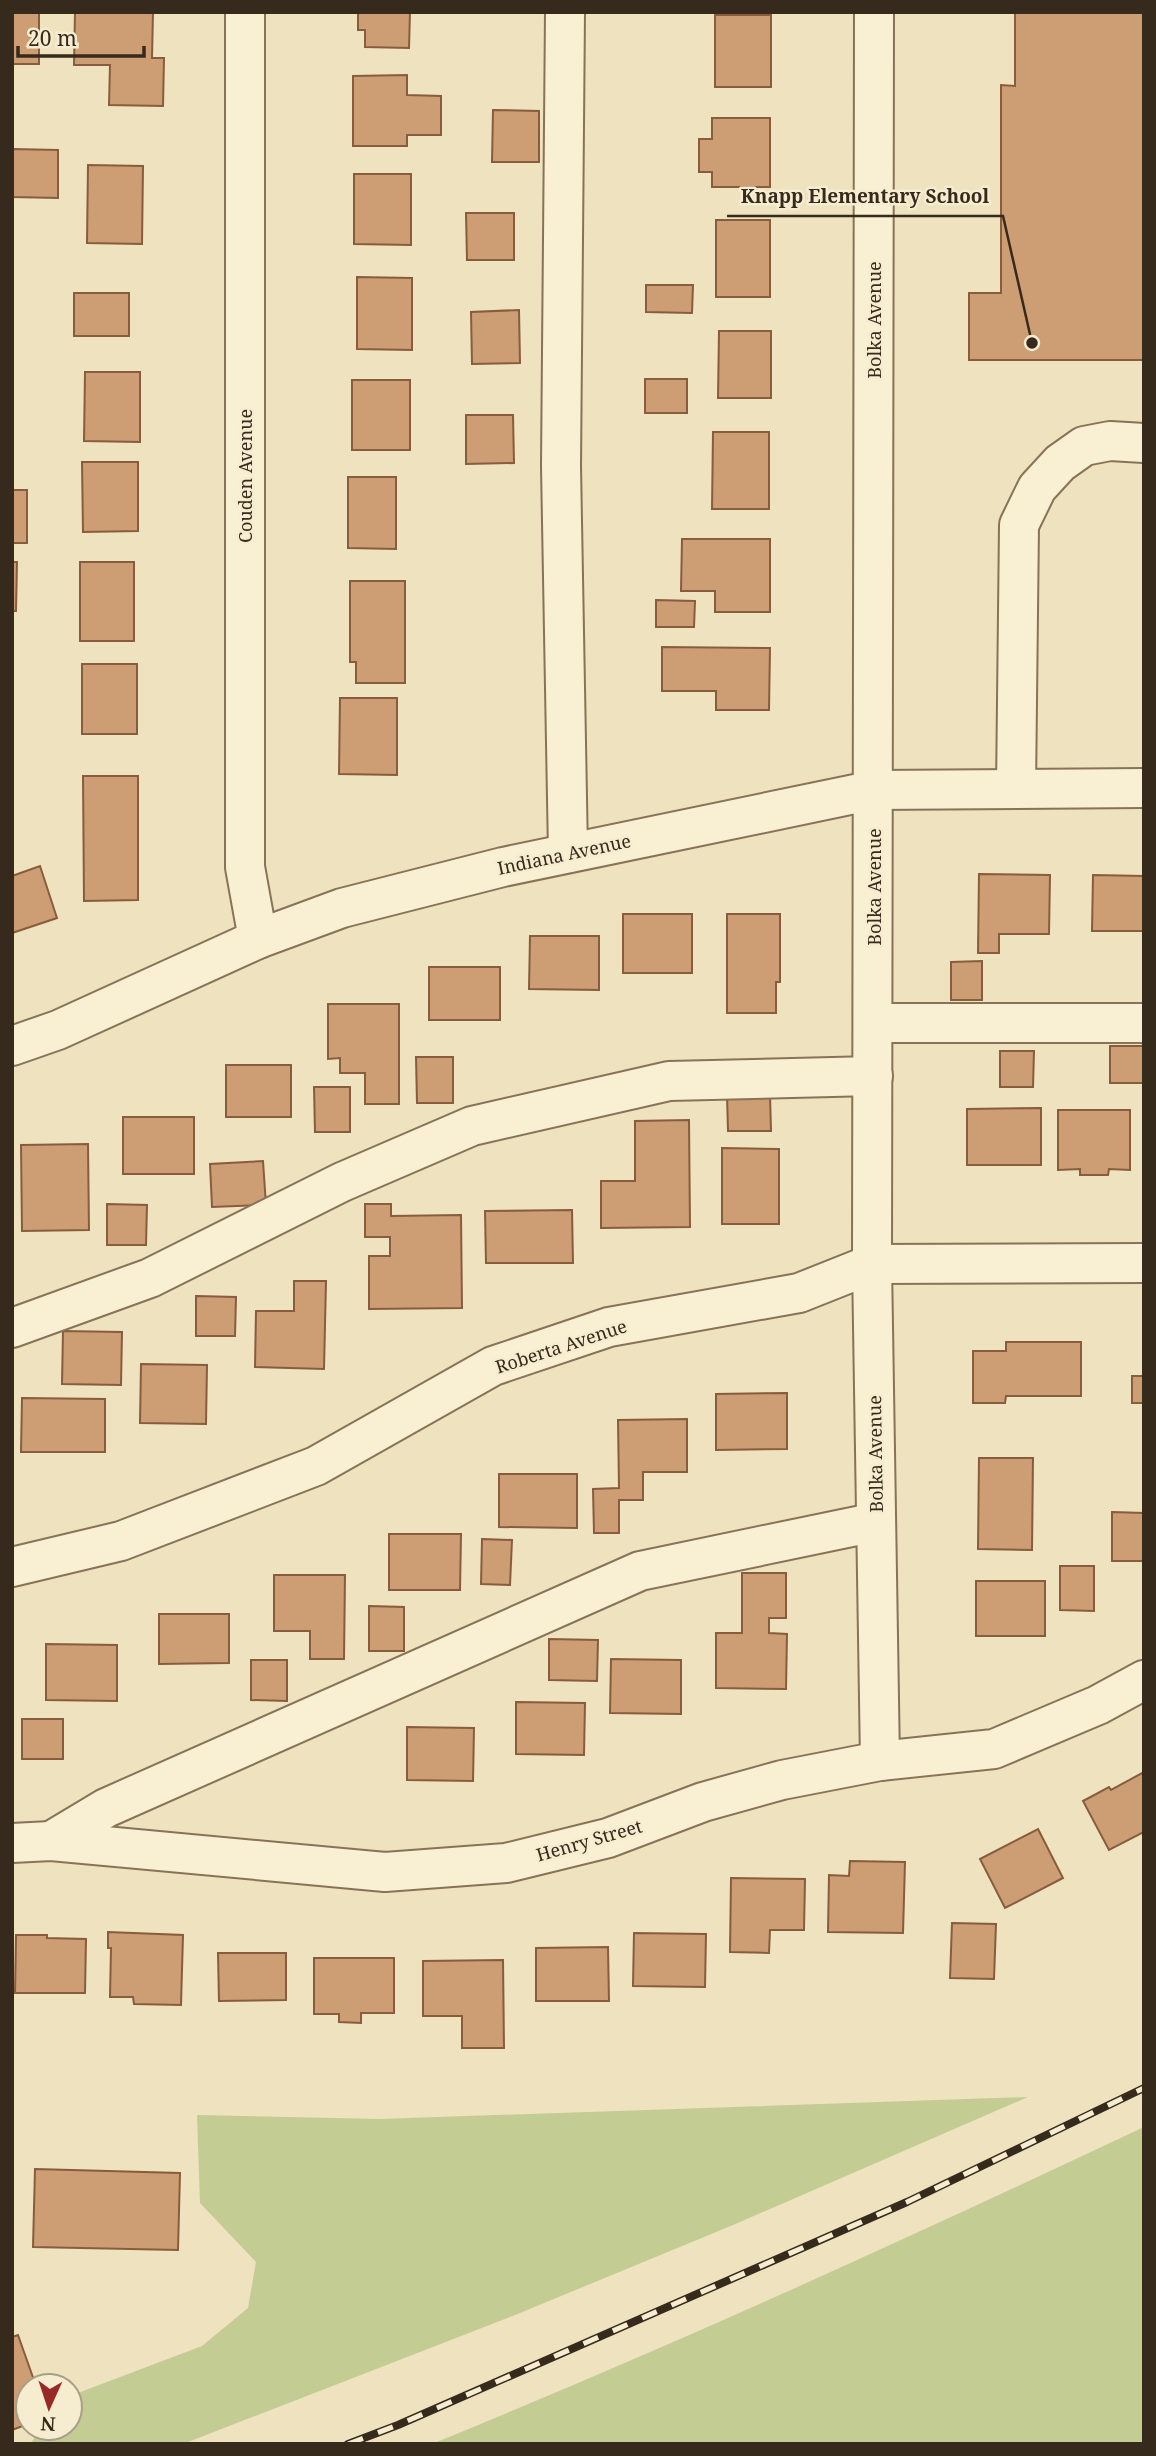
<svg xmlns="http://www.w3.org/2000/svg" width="1156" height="2456" font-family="'Noto Serif',serif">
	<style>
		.green { fill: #c3cc93 }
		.building { fill: #cd9d74; stroke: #875d3d; stroke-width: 2 }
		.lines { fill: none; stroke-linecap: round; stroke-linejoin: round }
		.minor-casing { stroke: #877357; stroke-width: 42 }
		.minor { stroke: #f9efd2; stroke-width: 38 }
		.rail-casing { stroke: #362a1c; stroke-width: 8 }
		.rail { stroke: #f6eccf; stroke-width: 5; stroke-dasharray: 16; stroke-linecap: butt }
		.labels { text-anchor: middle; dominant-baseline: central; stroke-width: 5; stroke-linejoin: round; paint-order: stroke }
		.street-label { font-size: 18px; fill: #362a1c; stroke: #f6eccf }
		.leader { fill: none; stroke: #362a1c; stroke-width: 2.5 }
		.callout-dot { fill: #362a1c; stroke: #f6eccf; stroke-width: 2.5 }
		.callout-label { font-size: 19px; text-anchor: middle; font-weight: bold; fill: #362a1c; stroke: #f6eccf; stroke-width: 5; stroke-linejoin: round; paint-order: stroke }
	</style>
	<rect width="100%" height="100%" fill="#eee2bf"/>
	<g class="green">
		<path d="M1028,2097L733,2225L520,2313L183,2444H30L42,2428H70V2396L202,2346L248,2308L256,2262L200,2203L197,2115L380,2119Z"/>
		<path d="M1144,2127V2444H432C672,2346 909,2238 1144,2127Z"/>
	</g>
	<g class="building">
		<rect x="12" y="12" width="27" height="52"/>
		<path d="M75,12H153L152,58H164L163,106L109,105L110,65H74Z"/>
		<path d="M358,12H410L409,48L365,47V30H358Z"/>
		<path d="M1015,12H1144V360H969V293H1001V85L1015,86Z"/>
		<rect x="715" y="15" width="56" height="72"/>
		<path d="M407,75V95L441,96V135H407V146H353V76Z"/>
		<path d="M493,110L539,111V162H492Z"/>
		<path d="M712,118H770V187H712V172H699V139H712Z"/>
		<path d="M12,149L58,150V198L12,197Z"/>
		<path d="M88,165L143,166L142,244L87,243Z"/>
		<path d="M354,174H411V245L354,244Z"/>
		<path d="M466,213H514V260H467Z"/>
		<rect x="716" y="220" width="54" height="77"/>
		<path d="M357,277L412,278V350L357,349Z"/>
		<path d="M646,285H693L692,313L646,312Z"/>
		<rect x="74" y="293" width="55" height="43"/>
		<path d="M519,310L520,363L472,364L471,312Z"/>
		<path d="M719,331H771V398H718Z"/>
		<path d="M85,372H140V442L84,441Z"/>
		<rect x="645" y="379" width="42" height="34"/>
		<rect x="352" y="380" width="58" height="70"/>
		<path d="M466,415H513L514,463L466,464Z"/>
		<path d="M713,432H769V509H712Z"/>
		<path d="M82,462H138V531L83,532Z"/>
		<path d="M348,477H396V549L348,548Z"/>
		<rect x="12" y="490" width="15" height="53"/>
		<path d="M682,539H770V612H715V591H681Z"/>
		<path d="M12,562H17L16,611H12Z"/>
		<rect x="80" y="562" width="54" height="79"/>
		<path d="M350,581H405V683H356V662H350Z"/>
		<path d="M656,600L695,601L694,627H656Z"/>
		<path d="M662,647L770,648L769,710H716V691H662Z"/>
		<rect x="82" y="664" width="55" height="70"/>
		<path d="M340,698H397V775L339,774Z"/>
		<path d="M83,776H138V900L84,901Z"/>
		<path d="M40,866L57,918L12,933V876Z"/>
		<path d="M979,874L1050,875L1049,934H999V953H978Z"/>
		<path d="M1093,875L1144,876V931H1092Z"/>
		<rect x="623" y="914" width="69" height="59"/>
		<path d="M727,914H780V982H776V1013H727Z"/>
		<path d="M530,936H599V990L529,989Z"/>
		<path d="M982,961V1000H951V962Z"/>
		<rect x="429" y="967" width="71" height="53"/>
		<path d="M328,1004H399V1104H365V1073H340V1058L328,1059Z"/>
		<rect x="1110" y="1046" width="34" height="37"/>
		<path d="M1000,1051H1034L1033,1087H1000Z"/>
		<path d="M416,1057H453V1103H417Z"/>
		<rect x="226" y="1065" width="65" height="52"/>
		<path d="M314,1087H350V1132H315Z"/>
		<path d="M770,1094L771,1131H728L727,1095Z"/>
		<path d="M1041,1108V1165H967V1109Z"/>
		<path d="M1058,1110H1130V1170L1109,1169L1108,1175H1080V1169L1058,1170Z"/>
		<rect x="123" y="1117" width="71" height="57"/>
		<path d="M689,1120L690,1227L601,1228V1181H635V1121Z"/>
		<path d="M88,1144L89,1230L22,1231L21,1145Z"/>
		<path d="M722,1148L779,1149V1224H722Z"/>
		<path d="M263,1161L266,1205L212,1207L210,1164Z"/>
		<path d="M107,1204L147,1205L146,1245H107Z"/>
		<path d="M365,1204H391V1216L461,1215L462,1308L369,1309V1256H390V1237H365Z"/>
		<path d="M572,1210L573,1263H486L485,1211Z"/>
		<path d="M294,1281H326L324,1369L255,1367L256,1311H294Z"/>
		<path d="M196,1296L236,1297L235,1336H196Z"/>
		<path d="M63,1331L122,1332L121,1385L62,1384Z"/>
		<path d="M1006,1342H1081V1396H1006L1005,1403H973V1351H1006Z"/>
		<path d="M141,1364L207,1365L206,1424L140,1423Z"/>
		<rect x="1132" y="1376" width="12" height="27"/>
		<path d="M787,1393V1449L716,1450V1394Z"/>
		<path d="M22,1398L105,1399V1452H21Z"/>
		<path d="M687,1419V1472H643V1500H619V1533H594L593,1489L619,1488L618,1420Z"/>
		<path d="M979,1458H1033L1032,1550L978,1549Z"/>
		<path d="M499,1474H577V1528L499,1527Z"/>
		<path d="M1112,1512L1144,1513V1561H1112Z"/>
		<path d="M389,1534H461L460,1590H389Z"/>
		<path d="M482,1539L512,1540L510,1585L481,1584Z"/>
		<path d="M1060,1566H1094V1611L1060,1610Z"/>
		<path d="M742,1573H786V1618H769V1633L787,1634L786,1689L716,1688V1633H742Z"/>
		<path d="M274,1575H345L344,1659H310V1631H274Z"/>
		<rect x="976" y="1581" width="69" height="55"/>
		<path d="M369,1606L404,1607V1651H369Z"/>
		<path d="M159,1614H229V1663L159,1664Z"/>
		<path d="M549,1639L598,1640L597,1681L549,1680Z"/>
		<path d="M46,1644L117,1645V1701L46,1700Z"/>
		<path d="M611,1659L681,1660V1714L610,1713Z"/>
		<path d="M251,1660H287V1701L251,1700Z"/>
		<path d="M516,1702L585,1703L584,1755L516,1754Z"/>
		<rect x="22" y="1719" width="41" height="40"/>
		<path d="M407,1727L474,1728L473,1781L407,1780Z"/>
		<path d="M1144,1772V1832L1109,1850L1083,1801L1109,1787L1111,1790Z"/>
		<path d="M1038,1829L1063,1878L1005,1908L980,1859Z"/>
		<path d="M850,1861L905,1862L903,1933L828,1932L829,1875L849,1876Z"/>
		<path d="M731,1878L805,1879L804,1930H770L769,1953L730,1952Z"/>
		<path d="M952,1923L996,1924L994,1979L950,1978Z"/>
		<path d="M108,1932L183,1935L181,2005L134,2004L133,1997H110L111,1948H108Z"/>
		<path d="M634,1933L706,1934L705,1987L633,1986Z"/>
		<path d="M16,1935H47V1938L86,1939L85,1993H15Z"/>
		<path d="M608,1947L609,2001H536V1948Z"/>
		<path d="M218,1953H286V2000L219,2001Z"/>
		<path d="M314,1958H394V2013H361V2023L339,2022V2014H314Z"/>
		<path d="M503,1960L504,2048H462V2016H423V1961Z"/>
		<path d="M35,2169L180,2173L178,2250L33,2247Z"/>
		<path d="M18,2335L36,2386H28V2424L12,2430V2337Z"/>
	</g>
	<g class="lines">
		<g class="minor-casing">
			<g id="minor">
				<path d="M245,12V867L258,939"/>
				<path d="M565,12L561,466L568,853"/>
				<path d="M874,12L872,1264L880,1761"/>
				<path d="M1016,789L1019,525L1037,488L1060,463L1084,446L1110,441L1144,443"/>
				<path d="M873,1023H1144"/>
				<path d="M12,1046L58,1030L258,939L342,908L503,867L874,790L1144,788"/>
				<path d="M12,1328L150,1278L342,1182L472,1126L669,1081L873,1076"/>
				<path d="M12,1567L121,1541L316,1466L493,1366L609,1327L799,1293L872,1264L1144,1263"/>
				<path d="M51,1841L106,1808L640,1571L876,1522"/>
				<path d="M12,1843L51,1841L385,1872L506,1863L608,1838L703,1802L782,1780L880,1761L994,1749L1098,1705L1144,1680"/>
			</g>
		</g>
		<use href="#minor" class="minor"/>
		<g class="rail-casing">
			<path id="rail" d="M348,2444L398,2425L907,2202L1144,2088"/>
		</g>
		<use href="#rail" class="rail"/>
	</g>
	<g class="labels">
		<g class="street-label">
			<text transform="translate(874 320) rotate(-90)">Bolka Avenue</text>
			<text transform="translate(245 476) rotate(-90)">Couden Avenue</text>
			<text transform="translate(564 854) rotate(-12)">Indiana Avenue</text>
			<text transform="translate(874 887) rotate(-90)">Bolka Avenue</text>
			<text transform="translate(561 1346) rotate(-18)">Roberta Avenue</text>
			<text transform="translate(875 1454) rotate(-91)">Bolka Avenue</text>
			<text transform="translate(589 1840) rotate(-16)">Henry Street</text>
		</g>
	</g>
	<path class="leader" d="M1032 343L1003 216H727"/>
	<circle class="callout-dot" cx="1032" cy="343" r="7"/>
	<g class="callout-label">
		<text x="865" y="203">Knapp Elementary School</text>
	</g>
	<rect width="1156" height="2456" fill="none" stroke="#362a1c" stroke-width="28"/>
	<g transform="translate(49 2407) rotate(183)"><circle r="33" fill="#f6eccf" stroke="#a99e87" stroke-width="2"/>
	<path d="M0-5L12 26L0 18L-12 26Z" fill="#972a26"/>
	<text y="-10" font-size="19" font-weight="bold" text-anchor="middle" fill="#362a1c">N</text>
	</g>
	<path d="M18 46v10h126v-10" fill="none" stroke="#362a1c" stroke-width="3.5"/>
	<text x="28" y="46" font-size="21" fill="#362a1c" stroke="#f6eccf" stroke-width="5" paint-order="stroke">20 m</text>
</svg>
